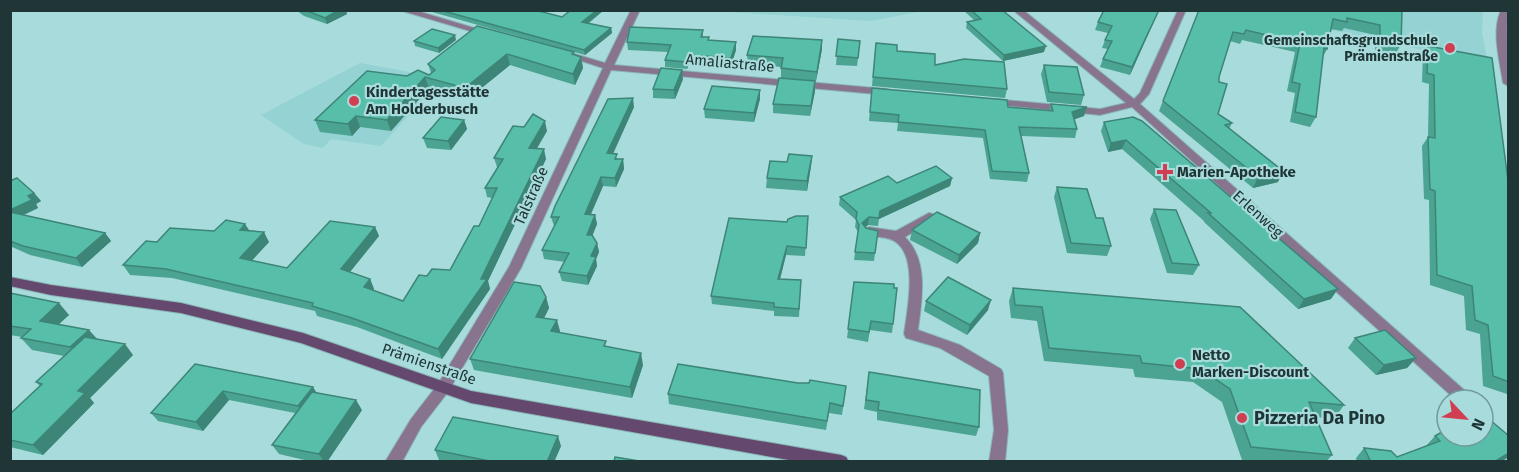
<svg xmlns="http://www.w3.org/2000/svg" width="1519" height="472" font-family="'Fira Sans',sans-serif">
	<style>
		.built { fill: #94d2d3 }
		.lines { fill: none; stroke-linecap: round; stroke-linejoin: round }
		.street-casing { stroke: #8ab6b7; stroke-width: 2 }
		.secondary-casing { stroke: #8ab6b7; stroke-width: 2 }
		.street { fill: #88748e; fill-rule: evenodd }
		.secondary { fill: #65486e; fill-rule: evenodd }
		.wall { fill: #4ba391 }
		.shaded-wall { fill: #3d8576 }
		.building { fill: #57bea9; stroke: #3d8576; stroke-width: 1.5 }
		.poi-dot { fill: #d03f51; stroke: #a8dbdc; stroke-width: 2 }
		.labels { text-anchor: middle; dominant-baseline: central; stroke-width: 4.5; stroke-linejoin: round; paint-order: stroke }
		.far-poi-label { font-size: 14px; font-weight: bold; fill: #203535; stroke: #a8dbdc; text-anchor: end }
		.street-label { font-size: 15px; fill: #203535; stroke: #a8dbdc }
		.poi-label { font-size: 15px; font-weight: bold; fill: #203535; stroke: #a8dbdc; text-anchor: start }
		.near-poi-label { font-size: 18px; font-weight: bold; fill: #203535; stroke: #a8dbdc; text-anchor: start }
	</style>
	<rect width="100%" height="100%" fill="#a8dbdc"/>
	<g class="built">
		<path d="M715,11L923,10V11L871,21Z"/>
		<path d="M1243,11H1483L1482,33L1488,64Z"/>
		<path d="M360,63L409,72L433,88L381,146L331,139L323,148L304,144L261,115Z"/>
	</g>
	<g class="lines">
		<g class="street-casing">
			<g id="street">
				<path d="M399,10H414L491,33L487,36Z"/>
				<path d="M631,10H640L614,65L887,89L892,92L887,95L611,70L521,268L448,392L421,427L402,462H385L411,419L438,384L509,267L603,68L563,55L568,52L605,63Z"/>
				<path d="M1013,10H1023L1134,99L1140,93L1178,10H1186L1149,94L1140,104L1471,396L1473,400H1456L1132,107L1100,115L990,104V100L994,99L1100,109L1126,103Z"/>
				<path d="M1501,10H1508C1504,35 1511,61 1508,86L1503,83C1500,61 1491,32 1501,10Z"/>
				<path d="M929,213L933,214L935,217L933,220L905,237C929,261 922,299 918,330L960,345L1001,369L1003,373L1008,430L1005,462H989L994,430L989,376L940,348L906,338L904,334C907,311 918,260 897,243C887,234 871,240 863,231L869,227L896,231Z"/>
			</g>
		</g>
		<g class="secondary-casing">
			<path id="secondary" d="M10,277L51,285L181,303L303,333L471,391L841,455L846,457L849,462H800L471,403L301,343L181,313L51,295L10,286Z"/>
		</g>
		<use href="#street" class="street"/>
		<use href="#secondary" class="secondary"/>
	</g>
	<g class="wall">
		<path d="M296,10H346L347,14L327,24L304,16Z"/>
		<path d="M425,10H535L562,17L571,10H604L588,24L611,28L612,33L585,55Z"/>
		<path d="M963,10H1002L1044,52L1003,61L966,28L967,22L974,20Z"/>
		<path d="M1104,10H1159L1130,75L1100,67L1103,59L1108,49L1102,48L1105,40L1108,33L1095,30L1098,22Z"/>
		<path d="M1199,10H1402L1401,45L1395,54L1375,50V35L1344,28L1342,31L1331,29L1327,49L1323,57L1316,117L1310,127L1290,122L1295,93L1287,91L1295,52L1242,40L1240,44L1230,41L1219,77L1218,114L1232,123L1229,129L1278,182L1253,188L1159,111Z"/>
		<path d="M477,26L574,52L575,55L581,57L583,68L575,85L510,65L468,99L429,88L391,131L360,127L352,136L320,132L315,120L407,76L429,75L431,73L428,64Z"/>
		<path d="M703,30V37H709V40L736,50L731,66L689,63L687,69L665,67V60L668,52L628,50L627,42Z"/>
		<path d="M838,39L860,41L857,66L836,65Z"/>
		<path d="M456,40L439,53L415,46L414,41Z"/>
		<path d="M876,43L935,65L1007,89L1005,98L872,86Z"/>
		<path d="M1428,46L1509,188V392L1507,394L1483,386L1480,334L1466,330L1464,296L1430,285L1429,200L1424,199L1422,146L1428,137L1429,84L1422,82L1423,55Z"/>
		<path d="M822,49L816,81L781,78V67L748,64L747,55Z"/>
		<path d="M1044,65L1084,95L1081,105L1047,102L1041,74Z"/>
		<path d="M683,79L675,99L653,98V89Z"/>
		<path d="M872,88L1008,107L1049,110L1051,104L1084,116L1074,119L1077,129L1075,138L1021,136L1029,173L1027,182L990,179L983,138L897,131L898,123L869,121Z"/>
		<path d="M815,91L810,116L773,113V104Z"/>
		<path d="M760,99L754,122L705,118L704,109Z"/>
		<path d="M634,107L612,154L618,159H623L624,169L616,187L603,186L591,214L595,215L597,224L592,236L597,243L599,252L596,259L597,266L588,285L562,281L559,272L565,262L544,259L542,250L554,226L551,217Z"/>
		<path d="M464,120L467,129L451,150L427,148L423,138Z"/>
		<path d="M1104,122L1331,299L1298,309L1204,222V221L1122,149L1108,152L1101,131Z"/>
		<path d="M547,131L536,149L546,159L488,281L490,289L442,359L357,327L317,316L315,311L172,278L130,275L123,265L157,242L214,231H249L269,242L252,260L287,268L375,227L379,236L350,272L370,279L374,289L373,290L403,301L427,276L450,270L479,226L492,198L487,197L485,188L498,167H497L494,158Z"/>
		<path d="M812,156L811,166L807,191L766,188L767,178L787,162Z"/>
		<path d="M952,178L950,186L879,219L878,226L868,225L865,227L878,231L874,261L854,260L858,232L855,227L856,220L839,205L840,197L897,183Z"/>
		<path d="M10,181L34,193L41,201L36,204L38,208L24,215L105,233L111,241L82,267L30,255L10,246Z"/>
		<path d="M1057,187L1111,246L1107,256L1067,253L1054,197Z"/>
		<path d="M1154,209L1199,265L1193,275L1167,273L1150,219Z"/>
		<path d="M808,216L805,256L786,255L780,279L801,280L799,317L774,316V311L712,304L711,296L787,222Z"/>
		<path d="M912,230L980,233L978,243L957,264L910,240Z"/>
		<path d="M854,282L893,324L892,333L870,330L868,342L847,338Z"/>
		<path d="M1013,288L1344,405L1334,419L1315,417L1332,455L1326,462H1257L1242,460L1222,402L1193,382L1135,377L1133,369L1044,361L1037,321L1011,318L1009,301Z"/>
		<path d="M10,293L69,315L59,324L133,355L90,398L94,403L43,455L10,447V414L40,386L36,382L64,356L32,350L21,338L22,337L10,335Z"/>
		<path d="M546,297L549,308L544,318L560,331L559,333L607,346L643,365L632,398L474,370L470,359Z"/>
		<path d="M926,301L988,310L967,335L924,311Z"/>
		<path d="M1355,338L1416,358L1407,368L1376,375L1348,348Z"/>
		<path d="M195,364L316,392L362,410L327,462H313L279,454L272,445L295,413L229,400L203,431L158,421L151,413Z"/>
		<path d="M869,372L979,427L976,436L877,420V412L864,409Z"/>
		<path d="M798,383L846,386L842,415L829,413L826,430L669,404L668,394Z"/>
		<path d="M1435,436H1509V457L1500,462H1357L1356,458L1364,448L1397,457L1425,447Z"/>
		<path d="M561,446L554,462H447L439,460L435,450Z"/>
	</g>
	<g class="shaded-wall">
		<path d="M339,10H346L347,14L327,24L325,18Z"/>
		<path d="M597,10H604L583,27L582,22Z"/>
		<path d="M1159,10L1130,75L1132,67Z"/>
		<path d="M611,28L612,33L585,55L584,50Z"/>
		<path d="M455,35L456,40L439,53L438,48Z"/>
		<path d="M822,40V49L816,81L817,72Z"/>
		<path d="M736,42V50L731,66V58Z"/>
		<path d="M1046,46L1044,52L1003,61L1004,55Z"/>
		<path d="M507,54L510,65L468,99L465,88Z"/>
		<path d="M689,55V63L687,69L686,62Z"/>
		<path d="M581,57L583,68L575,85L573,74Z"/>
		<path d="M682,70L683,79L675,99L674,90Z"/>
		<path d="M425,77L429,88L391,131L387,120Z"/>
		<path d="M815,81V91L810,116L811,106Z"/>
		<path d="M760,90V99L754,122V113Z"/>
		<path d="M633,98L634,107L609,163L607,153Z"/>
		<path d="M1087,107L1084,116L1070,121L1072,112Z"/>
		<path d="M356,116L360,127L352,136L348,124Z"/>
		<path d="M464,120L467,129L451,150L448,141Z"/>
		<path d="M545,121L547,131L532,157L529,148Z"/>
		<path d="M1126,140L1122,149L1108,152L1111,143Z"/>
		<path d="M544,149L546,159L488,281L490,289L442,359L438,349L481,279Z"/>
		<path d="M812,156L811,166L807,191V181Z"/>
		<path d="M623,159L624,169L616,187L615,178Z"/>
		<path d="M1283,171L1278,182L1253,188L1258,177Z"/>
		<path d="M601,177L603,186L587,223L585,214Z"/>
		<path d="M952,178L950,186L879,219L880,211Z"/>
		<path d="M34,193L41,201L36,204L38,208L14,219L10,215V210L28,196Z"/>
		<path d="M595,215L597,224L589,244L587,235Z"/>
		<path d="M869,217L868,225L861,231L862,223Z"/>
		<path d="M245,224L251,233L240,230Z"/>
		<path d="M375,227L379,236L345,278L341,269Z"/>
		<path d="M264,232L269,242L246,267L240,258Z"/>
		<path d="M105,233L111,241L82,267L76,258Z"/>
		<path d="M980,233L978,243L957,264L959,255Z"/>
		<path d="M597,243L599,252L596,259L597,266L588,285L587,276L591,256Z"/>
		<path d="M787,246L786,255L778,287V279Z"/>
		<path d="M370,279L374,289L369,297L364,287Z"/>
		<path d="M1338,289L1331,299L1298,309L1304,299Z"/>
		<path d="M546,297L549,308L539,328L536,317Z"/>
		<path d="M991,300L988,310L967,335L970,325Z"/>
		<path d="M59,303L69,315L50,332L40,321Z"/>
		<path d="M557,320L560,331L554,343L551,331Z"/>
		<path d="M89,330L99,341L80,358L70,347Z"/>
		<path d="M125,344L133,355L90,398L94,403L43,455L33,445L78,391Z"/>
		<path d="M641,353L643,365L632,398L630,387Z"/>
		<path d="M1416,358L1407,368L1376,375L1384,365Z"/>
		<path d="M313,387L318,395L303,415L298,406Z"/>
		<path d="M223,391L229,400L203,431L196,422Z"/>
		<path d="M356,400L362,410L327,462H324L319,454Z"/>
		<path d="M558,436L561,446L554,462H547Z"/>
		<path d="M1509,453V457L1500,462H1494Z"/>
	</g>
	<g class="building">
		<path d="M305,10H339L325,18Z"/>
		<path d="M440,10H535L562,17L571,10H597L582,22L611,28L584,50Z"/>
		<path d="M971,10H1002L1046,46L1004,55L967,22L981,19Z"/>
		<path d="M1104,10H1159L1132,67L1103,59L1112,41L1105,40L1112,26L1098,22Z"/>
		<path d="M1199,10H1402L1401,45L1380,40V25L1347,18V22L1333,19L1327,49L1324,48L1316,117L1295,112L1300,84L1292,82L1300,43L1246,30L1244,34L1233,32L1219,77V82L1227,84L1218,114L1232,123L1225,125L1283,171L1258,177L1163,101Z"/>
		<path d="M477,26L574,52L572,54L581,57L573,74L507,54L465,88L425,77L387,120L356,116L348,124L315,120L367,71L407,76L418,70L429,75L435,70L428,64Z"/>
		<path d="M630,27L703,30L701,37H709L708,40L736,42L731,58L689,55L686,62L665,60L671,45L627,42Z"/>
		<path d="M432,29L455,35L438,48L414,41Z"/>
		<path d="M753,36L822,40L817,72L781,68L783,58L747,55Z"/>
		<path d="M838,39L860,41L858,58L836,56Z"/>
		<path d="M876,43L897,45V51L935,54V65L964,59L1004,62L1007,89L873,77Z"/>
		<path d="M1428,46L1492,58L1509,188V382L1493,376L1488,325L1475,320L1472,286L1437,275L1435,191L1430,189L1428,137L1435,138L1434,75L1427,73Z"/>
		<path d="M1044,65L1077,67L1084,95L1049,92Z"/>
		<path d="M661,68L682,70L674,90L653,89Z"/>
		<path d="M779,78L815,81L811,106L773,104Z"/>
		<path d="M712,86L760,90L754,113L704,109Z"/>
		<path d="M872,88L1007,100L1008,107L1053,111L1051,104L1087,107L1072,112L1077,129L1019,127L1029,173L992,171L985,130L898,122L899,115L870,112Z"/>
		<path d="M633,98L607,153L617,154L615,159H623L615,178L601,177L585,214L595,215L587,235H592L597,243L591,256L596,257L587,276L559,272L569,253L542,250L559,217H551L555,206L608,99Z"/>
		<path d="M533,114L545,121L529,148L544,149L481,279H487L438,349L352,318L312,306L313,303L166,269L123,265L146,241L157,242L170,228L214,231L226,220L245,224L240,230L264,232L240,258L287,268L330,221L375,227L341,269L370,279L364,287L403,301L419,275L427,276L432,269L450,270L474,226H479L497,188H485L503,159L494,158L513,126L524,127Z"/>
		<path d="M441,117L464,120L448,141L423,138Z"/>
		<path d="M1133,117L1142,121L1338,289L1304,299L1208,213H1211L1126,140L1111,143L1104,122Z"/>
		<path d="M789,154L812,156L807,181L767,178L770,161L787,162Z"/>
		<path d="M936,166L952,178L880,211L879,218L869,217L862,223L866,228L878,231L875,253L855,252L859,225L856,219L857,212L840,197L888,176L897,183Z"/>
		<path d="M17,178L34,193L28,196L32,200L10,210V181Z"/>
		<path d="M1057,187L1087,189L1096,218H1103L1111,246L1071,243Z"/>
		<path d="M1154,209L1176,210L1199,265L1172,263Z"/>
		<path d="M10,212L105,233L76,258L23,246L10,241Z"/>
		<path d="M937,212L980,233L959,255L912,230Z"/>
		<path d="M796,216H808L806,248L787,246L778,279L801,280L799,309L774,307V303L711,296L729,218L787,222L788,219Z"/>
		<path d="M948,277L991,300L970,325L926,301Z"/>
		<path d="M514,282L540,286L546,297L536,317L557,320L551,331L606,341L604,346L641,353L630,387L470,359Z"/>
		<path d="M854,282L894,284V288H897L893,324L871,321L869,332L848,329Z"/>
		<path d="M1013,288L1240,307L1344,405L1309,402L1332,455L1251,447L1230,389L1200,369L1142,363L1140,356L1049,348L1042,307L1015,305Z"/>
		<path d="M10,293L59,303L40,321L89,330L70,347L21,338L31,329L10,326Z"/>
		<path d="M1385,330L1416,358L1384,365L1355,338Z"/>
		<path d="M85,337L125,344L78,391L85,393L33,445L10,440V414L42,384L36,382Z"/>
		<path d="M195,364L313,387L298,406L223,391L196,422L151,413Z"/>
		<path d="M678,364L798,383H809L810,380L846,386L843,406L830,403L827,421L668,394Z"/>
		<path d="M869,372L980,390L979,427L878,410L879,402L866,400Z"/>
		<path d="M312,392L356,400L319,454L272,445Z"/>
		<path d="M1483,414L1509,436V453L1494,462H1371L1364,448L1391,451L1397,457L1440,441L1435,436L1447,429V436H1483Z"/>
		<path d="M453,417L558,436L547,462H494L435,450Z"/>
		<path d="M615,457L645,462H614Z"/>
	</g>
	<g class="poi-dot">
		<circle cx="1450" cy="48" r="6"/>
		<circle cx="354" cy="101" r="6"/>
		<path d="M1162 163h6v6h6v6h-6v6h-6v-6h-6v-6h6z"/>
		<circle cx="1180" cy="364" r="6"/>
		<circle cx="1242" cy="418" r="6"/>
	</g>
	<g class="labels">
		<g class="far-poi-label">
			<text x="1438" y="40">Gemeinschaftsgrundschule<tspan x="1438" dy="16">Prämienstraße</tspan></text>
		</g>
		<g class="street-label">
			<text transform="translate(730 63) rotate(5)">Amaliastraße</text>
			<text transform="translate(531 196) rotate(-66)">Talstraße</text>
			<text transform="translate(1258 214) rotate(42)">Erlenweg</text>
			<text transform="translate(429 364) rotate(19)">Prämienstraße</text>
		</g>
		<g class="poi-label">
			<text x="366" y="92">Kindertagesstätte<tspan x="366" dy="17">Am Holderbusch</tspan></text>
			<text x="1177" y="172">Marien-Apotheke</text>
			<text x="1192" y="355">Netto<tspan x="1192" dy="17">Marken-Discount</tspan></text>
		</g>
		<g class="near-poi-label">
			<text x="1254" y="418">Pizzeria Da Pino</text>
		</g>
	</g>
	<rect width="1519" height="472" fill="none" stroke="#203535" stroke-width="24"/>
	<g transform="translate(1465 418) rotate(116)"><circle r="28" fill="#a8dbdc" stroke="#729999" stroke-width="1.5"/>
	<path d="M0-4.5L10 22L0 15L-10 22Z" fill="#d03f51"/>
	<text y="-9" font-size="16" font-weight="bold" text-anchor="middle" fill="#203535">N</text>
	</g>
</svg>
